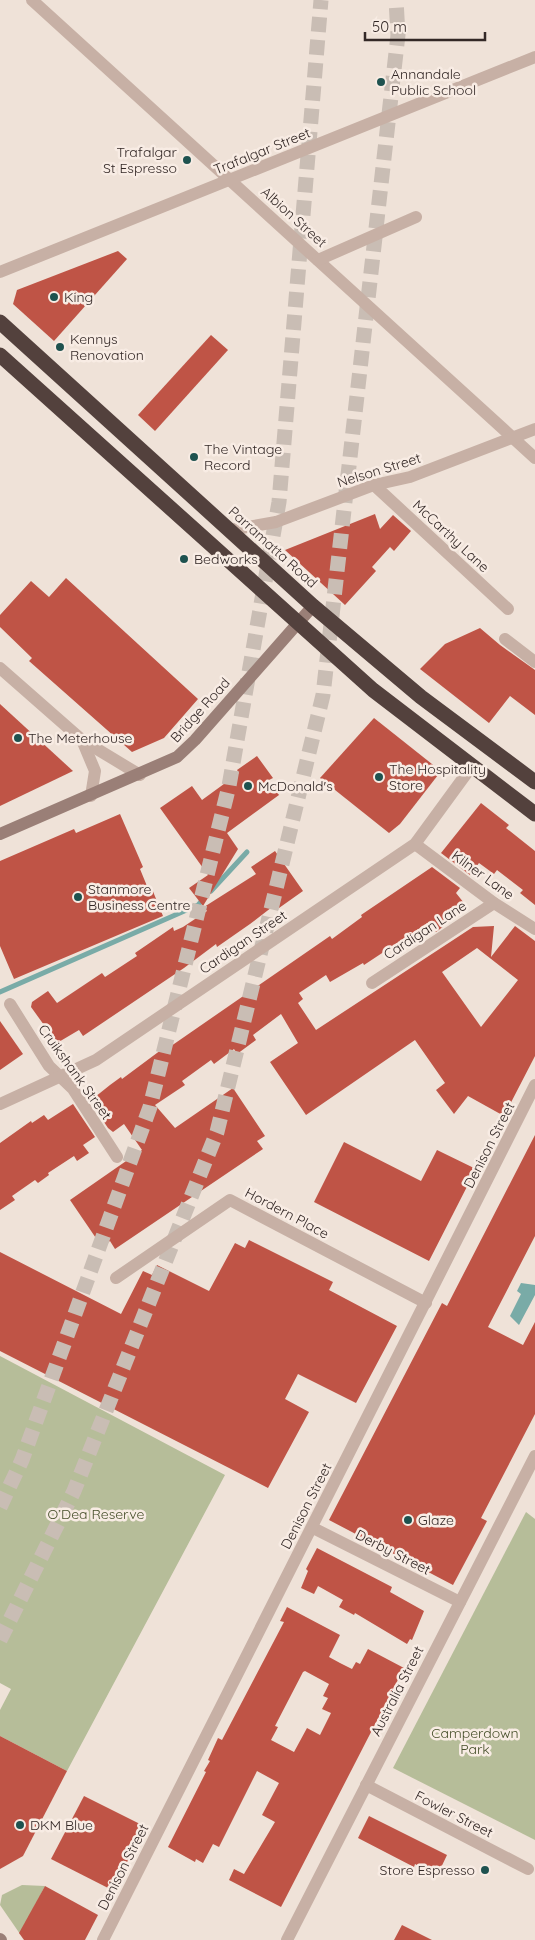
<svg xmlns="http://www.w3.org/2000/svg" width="535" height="1940" font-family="Quicksand,sans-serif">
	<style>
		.green { fill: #b6bd99 }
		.water { fill: #79aba7 }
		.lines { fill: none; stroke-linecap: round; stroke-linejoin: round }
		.stream { stroke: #79aba7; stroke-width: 5 }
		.building { fill: #bf5446; fill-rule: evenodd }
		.highway-tunnel { stroke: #c9bdb4; stroke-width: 15; stroke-dasharray: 15 8; stroke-linecap: butt }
		.street { stroke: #c7b0a5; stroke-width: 12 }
		.secondary { stroke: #9a7f77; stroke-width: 12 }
		.highway { stroke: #53413d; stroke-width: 15 }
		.poi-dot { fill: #1e524f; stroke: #f8ece4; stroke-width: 2 }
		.labels { text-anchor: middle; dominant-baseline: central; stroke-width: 5; stroke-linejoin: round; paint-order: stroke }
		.poi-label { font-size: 14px; fill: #332826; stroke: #f8ece4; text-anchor: start }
		.street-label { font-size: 14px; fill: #332826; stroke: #f8ece4 }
		.park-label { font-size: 14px; fill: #47502b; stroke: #f8ece4 }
	</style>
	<rect width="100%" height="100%" fill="#efe2d8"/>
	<g class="green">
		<path d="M0,1356L225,1475L67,1771L0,1736V1710L11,1689L0,1683Z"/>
		<path d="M526,1512L535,1519V1840L393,1768Z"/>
		<path d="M22,1885L45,1886L20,1934L0,1905L2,1895Z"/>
	</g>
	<path class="water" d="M521,1283L535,1285V1295L519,1325L510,1316L521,1294L517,1291Z"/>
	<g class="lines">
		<g class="stream">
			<path d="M211,891L247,852"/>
			<path d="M0,992L198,905L203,899"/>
		</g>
	</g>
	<g class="building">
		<path d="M118,251L127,259L54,341L13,304L17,290Z"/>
		<path d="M211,335L228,350L155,431L138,415Z"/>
		<path d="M375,514L380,529L393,515L411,531L394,551L390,547L372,567L376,571L345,605L285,550Z"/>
		<path d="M66,578L198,699L164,738L132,752L29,661L32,658L0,627V615L31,581L49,597Z"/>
		<path d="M480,628L500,645L535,670V715L510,696L489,723L420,669L445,644Z"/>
		<path d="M0,704L73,771L0,806Z"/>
		<path d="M374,718L437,768L438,775L400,824L389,833L320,778Z"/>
		<path d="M257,756L273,778L269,780L279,795L227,833L238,849L203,906L189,888L208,875L160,808L192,786L202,800L239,773L237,770Z"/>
		<path d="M481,803L509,825L506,828L535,851V905L520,893L523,890L497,870L494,874L479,863L470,875L441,853Z"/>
		<path d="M120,814L143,867L140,869L149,891L152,889L163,916L14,979L0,946V861L74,829L76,833Z"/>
		<path d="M275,851L303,891L279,908L276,904L250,924L217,947L216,944L184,968L83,1036L79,1030L57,1043L31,1007L32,1002L48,991L57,1003L102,973L105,977L137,956L135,953L173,927L174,931L183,927L207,911L204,907L256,874L251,867Z"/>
		<path d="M432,867L460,888L456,893L468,908L436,932L429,922L364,965L363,963L330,982L326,975L299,993L303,999L298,1003L316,1030L473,927L494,926L491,957L515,926L535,941V1056L504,1116L468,1096L454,1114L436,1090L445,1083L415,1040L306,1115L270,1062L298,1043L281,1014L253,1035L256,1040L237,1054L234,1049L214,1064L211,1060L182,1081L185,1085L155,1105L175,1128L233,1088L265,1136L257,1141L263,1149L115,1249L110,1241L102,1247L70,1200L142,1150L124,1124L113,1132L108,1128L90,1101L110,1085L121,1077L122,1079L161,1050L162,1052L174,1044L330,936L332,939L362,917L361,915ZM477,948L518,980L481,1027L442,972Z"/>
		<path d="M0,1021L23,1054L0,1070Z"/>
		<path d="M73,1104L95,1137L83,1145L89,1153L77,1161L74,1156L48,1173L49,1175L38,1183L35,1180L12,1196L15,1200L0,1210V1143L31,1121L32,1123L44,1115L48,1120Z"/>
		<path d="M535,1135V1236L488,1327L523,1345L535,1322V1414L481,1518L487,1521L453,1585L329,1520L442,1303L447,1306Z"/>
		<path d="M344,1142L421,1181L437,1150L476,1169L429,1261L314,1202Z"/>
		<path d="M249,1240L333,1282L329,1290L397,1326L356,1403L298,1374L285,1399L309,1412L268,1488L0,1351V1252L121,1314L143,1271L152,1275L157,1265L209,1291L235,1243L245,1248Z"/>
		<path d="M317,1548L392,1587L390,1592L424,1611L412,1640L410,1639L407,1644L355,1613L354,1615L339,1607L343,1600L318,1586L314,1594L301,1588L308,1571L306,1569Z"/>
		<path d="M287,1607L340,1635L329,1657L340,1663L352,1669L356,1662L360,1664L368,1649L404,1668L281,1907L229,1880L234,1869L244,1874L275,1822L262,1815L279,1783L257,1771L219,1847L213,1844L203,1863L196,1859L195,1862L168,1847L206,1772L204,1771L210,1761L208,1760L218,1738L222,1740L284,1622L280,1621ZM305,1671L329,1684L323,1696L328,1698L322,1709L331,1713L320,1735L307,1728L294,1752L271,1740L278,1727L275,1726L303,1672Z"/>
		<path d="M0,1736L67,1771L23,1856L0,1869Z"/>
		<path d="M84,1796L146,1827L112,1890L51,1859Z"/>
		<path d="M369,1816L447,1855L437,1876L415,1864L414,1867L358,1838Z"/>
		<path d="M45,1886L98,1915L85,1940H24L19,1933Z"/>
		<path d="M402,1925L432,1940H394Z"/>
	</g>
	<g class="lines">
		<g class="highway-tunnel">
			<path d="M0,1507L22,1460L150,1107L229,786L279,502L321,0"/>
			<path d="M0,1640L74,1491L217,1132L323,695L398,35L396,0"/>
		</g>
		<g class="street">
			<path d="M32,0L535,458"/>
			<path d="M318,260L416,217"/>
			<path d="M0,272L535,57"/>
			<path d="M374,485L508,609"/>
			<path d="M230,530L276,522L374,485L410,477L535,429"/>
			<path d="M505,639L535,662"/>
			<path d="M0,668L82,740L140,775"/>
			<path d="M82,740L95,771L91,796"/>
			<path d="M415,844L494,903L535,929"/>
			<path d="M372,983L494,903"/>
			<path d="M10,1004L49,1066L73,1089L117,1157"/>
			<path d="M0,1104L96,1060L415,844L472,766"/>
			<path d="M116,1278L230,1200L426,1303"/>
			<path d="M313,1528L460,1602"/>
			<path d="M366,1785L528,1869"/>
			<path d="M103,1940L535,1085"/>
			<path d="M287,1940L535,1456"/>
		</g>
		<g class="secondary">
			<path d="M0,834L177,757L195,740L313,606"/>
			<path d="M0,1939L1,1940"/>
		</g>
		<g class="highway">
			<path d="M0,322L313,606L421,697L535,782"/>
			<path d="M0,355L373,690L535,814"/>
		</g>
	</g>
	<g class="poi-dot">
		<circle cx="381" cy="82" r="5"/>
		<circle cx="187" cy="160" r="5"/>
		<circle cx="54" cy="297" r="5"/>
		<circle cx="60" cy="347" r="5"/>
		<circle cx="194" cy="457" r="5"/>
		<circle cx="184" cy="559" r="5"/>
		<circle cx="18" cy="738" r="5"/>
		<circle cx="379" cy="777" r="5"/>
		<circle cx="248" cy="786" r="5"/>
		<circle cx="78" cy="897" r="5"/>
		<circle cx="408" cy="1520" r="5"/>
		<circle cx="20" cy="1825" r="5"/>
		<circle cx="485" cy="1870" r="5"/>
	</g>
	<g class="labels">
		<g class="poi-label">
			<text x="391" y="74">Annandale<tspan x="391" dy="16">Public School</tspan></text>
			<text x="177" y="152" text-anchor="end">Trafalgar<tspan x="177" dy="16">St Espresso</tspan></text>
			<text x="64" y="297">King</text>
			<text x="70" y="339">Kennys<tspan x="70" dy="16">Renovation</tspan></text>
			<text x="204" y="449">The Vintage<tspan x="204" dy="16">Record</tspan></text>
			<text x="194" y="559">Bedworks</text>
			<text x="28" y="738">The Meterhouse</text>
			<text x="389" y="769">The Hospitality<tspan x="389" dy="16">Store</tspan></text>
			<text x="258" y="786">McDonald's</text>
			<text x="88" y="889">Stanmore<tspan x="88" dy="16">Business Centre</tspan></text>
			<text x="418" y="1520">Glaze</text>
			<text x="30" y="1825">DKM Blue</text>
			<text x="475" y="1870" text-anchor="end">Store Espresso</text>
		</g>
		<g class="street-label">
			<text transform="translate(262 151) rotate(-22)">Trafalgar Street</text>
			<text transform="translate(294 217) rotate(42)">Albion Street</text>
			<text transform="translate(379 470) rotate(-17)">Nelson Street</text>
			<text transform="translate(451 536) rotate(43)">McCarthy Lane</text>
			<text transform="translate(273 547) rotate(42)">Parramatta Road</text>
			<text transform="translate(200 710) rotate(-48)">Bridge Road</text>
			<text transform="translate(483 875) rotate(36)">Kilner Lane</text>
			<text transform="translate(425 930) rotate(-33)">Cardigan Lane</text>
			<text transform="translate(243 942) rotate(-34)">Cardigan Street</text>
			<text transform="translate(75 1072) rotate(54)">Cruikshank Street</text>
			<text transform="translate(489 1145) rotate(-63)">Denison Street</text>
			<text transform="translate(287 1213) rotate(28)">Hordern Place</text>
			<text transform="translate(306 1506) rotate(-63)">Denison Street</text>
			<text transform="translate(393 1552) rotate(27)">Derby Street</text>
			<text transform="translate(397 1691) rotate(-63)">Australia Street</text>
			<text transform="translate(454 1814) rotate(27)">Fowler Street</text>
			<text transform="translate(123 1867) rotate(-63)">Denison Street</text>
		</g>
		<g class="park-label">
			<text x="96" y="1514">O’Dea Reserve</text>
			<text x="475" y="1733">Camperdown<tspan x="475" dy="16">Park</tspan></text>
		</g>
	</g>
	<path d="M365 32v8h120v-8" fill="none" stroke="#332826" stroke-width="2.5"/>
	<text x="372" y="32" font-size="15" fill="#332826" stroke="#f8ece4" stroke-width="4" paint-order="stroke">50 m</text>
</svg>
